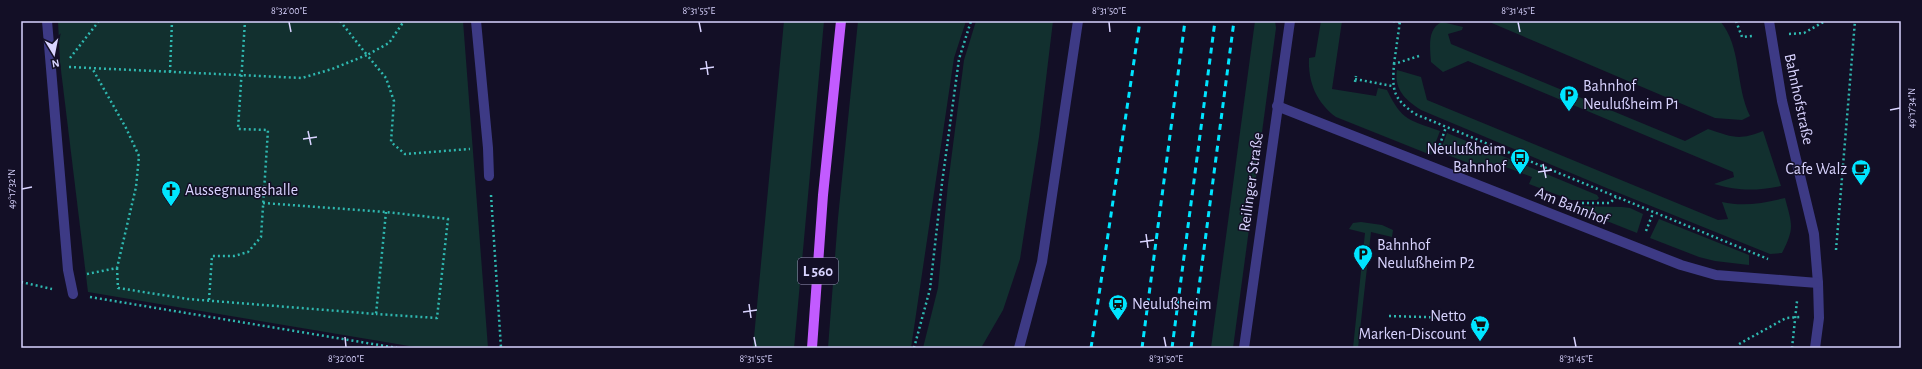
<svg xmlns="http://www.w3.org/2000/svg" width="1922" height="369" font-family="'Alegreya Sans',sans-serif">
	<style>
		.green { fill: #12302f }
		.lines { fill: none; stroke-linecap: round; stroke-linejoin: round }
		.path { stroke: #2fb8b0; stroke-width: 2.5; stroke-dasharray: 2 3; stroke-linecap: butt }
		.lane { stroke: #3d3a85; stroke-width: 10 }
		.street { stroke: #3d3a85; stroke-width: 10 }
		.primary { stroke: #c25bff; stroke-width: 10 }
		.rail { stroke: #00e5ff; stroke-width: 3; stroke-dasharray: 6 5; stroke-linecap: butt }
		.ticks { fill: none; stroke: #d9d4ff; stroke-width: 1.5 }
		.labels { text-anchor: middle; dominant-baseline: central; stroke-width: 3; stroke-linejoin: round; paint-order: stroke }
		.shield { fill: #130f26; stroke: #9e99be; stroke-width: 1 }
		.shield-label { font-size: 15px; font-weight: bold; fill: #d9d4ff }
		.poi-label { font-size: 16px; fill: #d9d4ff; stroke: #130f26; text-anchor: start }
		.street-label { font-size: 16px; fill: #d9d4ff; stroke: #130f26 }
		.neatline { fill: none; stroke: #d9d4ff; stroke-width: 1.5 }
		.ticks-label { font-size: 10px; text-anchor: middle; fill: #d9d4ff }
	</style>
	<rect width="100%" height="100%" fill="#130f26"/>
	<g class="green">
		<path d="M58,21H463L488,348H421L88,292L60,62Z"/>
		<path d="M784,21H824L794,348H753Z"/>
		<path d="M858,21H966L954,58L911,348H828L838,218Z"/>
		<path d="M976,21H1053L1039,137L1020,259L1003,310L981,348H923L938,288L948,184L964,60Z"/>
		<path d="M1255,21H1275L1276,28L1233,348H1211Z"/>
		<path d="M1321,21H1342L1332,89L1376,96L1378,88L1387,90C1402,121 1409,120 1440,131L1431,155L1336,117C1316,102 1308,82 1309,58L1315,57Z"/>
		<path d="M1487,21H1720C1742,47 1735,86 1750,116L1742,120L1715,118Z"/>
		<path d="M1442,22L1463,27L1462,30L1448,34L1451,44L1685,141L1708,129C1733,137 1738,141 1763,131L1781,186C1755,191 1739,191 1714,184L1734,177L1733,172L1468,61L1443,72L1431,62C1430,48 1427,28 1442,22Z"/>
		<path d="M1397,70L1421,77L1427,100L1718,220L1728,219L1722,202C1744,207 1763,203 1785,198C1792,225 1795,227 1782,253L1770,254L1609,189L1421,110C1405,100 1394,89 1397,70Z"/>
		<path d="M1447,133L1597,195L1599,198L1597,200H1571L1529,184L1532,177L1498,164L1495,171L1471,164L1440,152Z"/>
		<path d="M1569,206L1622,207L1630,208L1643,214L1637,233Z"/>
		<path d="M1659,219L1749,255V265L1715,261L1699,257L1650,238Z"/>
		<path d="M1361,222L1382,225L1393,230L1392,237L1371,232L1358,348H1353L1365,233L1349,229L1353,223Z"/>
	</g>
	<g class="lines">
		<g class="path">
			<path d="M340,21L367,55L389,43L404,21"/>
			<path d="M1393,21L1399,22"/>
			<path d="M1736,21L1742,37L1752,36"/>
			<path d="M1789,34L1804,33L1825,21"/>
			<path d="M1419,56L1394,64C1392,91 1393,98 1415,114L1768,259"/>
			<path d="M70,58L99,21"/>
			<path d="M1394,64L1400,21"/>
			<path d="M69,67L302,78L332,69L367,55L386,78L394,101L391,142L405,154L470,149"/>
			<path d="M170,72L172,21"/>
			<path d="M1355,79L1392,86"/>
			<path d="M1355,82L1356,76"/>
			<path d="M1438,150L1446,127"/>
			<path d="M491,195L501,348"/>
			<path d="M263,203L386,212L448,219L437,318L376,314"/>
			<path d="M1577,203H1610L1616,197"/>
			<path d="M1646,231L1653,213"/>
			<path d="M1836,250L1855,21"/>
			<path d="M117,268L118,288L188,299L376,314L386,212"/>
			<path d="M87,274L117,268L136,187L139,156L126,128L92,68"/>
			<path d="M21,282L52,289"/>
			<path d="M90,297L397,348"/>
			<path d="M209,300L212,256H234L248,252L261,237L268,130L238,129L245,21"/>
			<path d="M1389,316L1458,318"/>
			<path d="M1739,344L1786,318L1801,317"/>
			<path d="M914,348L930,289L942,183L959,59L971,21"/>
			<path d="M1792,348L1797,301"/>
		</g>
		<g class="lane">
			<path d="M47,21L68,270L73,294"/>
			<path d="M476,21L488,148L489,176"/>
			<path d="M1019,348L1042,262L1078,21"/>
		</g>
		<g class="street">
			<path d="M1769,21L1782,101L1814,234L1818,283L1819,318L1815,348"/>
			<path d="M1277,106L1681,265L1716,275L1818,283"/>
			<path d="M1244,348L1290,21"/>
		</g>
		<path class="primary" d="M812,348L823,195L841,21"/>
		<g class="rail">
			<path d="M1091,348L1140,21"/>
			<path d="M1142,348L1185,21"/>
			<path d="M1172,348L1215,21"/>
			<path d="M1191,348L1234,21"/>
		</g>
	</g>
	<path class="ticks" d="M289,22L291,32M699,22L701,32M1109,22L1110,32M1518,22L1520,32M706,61L708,75M700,69L714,67M1890,110L1900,108M308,131L311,145M303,139L317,137M1543,164L1546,178M1538,172L1552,170M22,189L32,187M1146,234L1148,248M1140,242L1154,240M749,304L751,318M743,312L757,310M345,337L346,347M754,337L756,347M1164,337L1166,347M1574,337L1576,347"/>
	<defs>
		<g id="parking-pin" transform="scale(1)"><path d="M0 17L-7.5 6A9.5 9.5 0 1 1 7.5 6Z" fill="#00e5ff" stroke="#130f26"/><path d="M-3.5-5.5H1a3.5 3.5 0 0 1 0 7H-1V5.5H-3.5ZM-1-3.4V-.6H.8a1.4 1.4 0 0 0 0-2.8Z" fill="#111"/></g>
		<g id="bus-pin" transform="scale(1)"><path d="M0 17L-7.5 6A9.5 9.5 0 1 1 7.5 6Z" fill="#00e5ff" stroke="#130f26"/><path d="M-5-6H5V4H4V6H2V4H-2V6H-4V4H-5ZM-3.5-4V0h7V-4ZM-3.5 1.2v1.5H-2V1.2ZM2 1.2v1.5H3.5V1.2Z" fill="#111"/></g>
		<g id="cafe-pin" transform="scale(1)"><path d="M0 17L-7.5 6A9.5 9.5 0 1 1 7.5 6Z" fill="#00e5ff" stroke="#130f26"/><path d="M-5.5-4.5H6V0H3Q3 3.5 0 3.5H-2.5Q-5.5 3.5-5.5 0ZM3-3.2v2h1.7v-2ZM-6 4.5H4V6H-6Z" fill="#111"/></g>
		<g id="church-pin" transform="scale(1)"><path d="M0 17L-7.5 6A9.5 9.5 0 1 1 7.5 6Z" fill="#00e5ff" stroke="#130f26"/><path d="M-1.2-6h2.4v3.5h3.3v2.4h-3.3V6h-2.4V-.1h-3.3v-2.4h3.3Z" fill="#111"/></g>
		<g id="station-pin" transform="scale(1)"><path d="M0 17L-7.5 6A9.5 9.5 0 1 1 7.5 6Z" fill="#00e5ff" stroke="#130f26"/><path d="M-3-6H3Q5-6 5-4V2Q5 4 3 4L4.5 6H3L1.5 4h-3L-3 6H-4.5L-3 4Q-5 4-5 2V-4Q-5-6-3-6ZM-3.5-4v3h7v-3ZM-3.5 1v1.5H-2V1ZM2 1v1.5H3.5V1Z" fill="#111"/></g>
		<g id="supermarket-pin" transform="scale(1)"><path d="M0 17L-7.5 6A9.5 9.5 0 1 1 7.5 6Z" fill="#00e5ff" stroke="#130f26"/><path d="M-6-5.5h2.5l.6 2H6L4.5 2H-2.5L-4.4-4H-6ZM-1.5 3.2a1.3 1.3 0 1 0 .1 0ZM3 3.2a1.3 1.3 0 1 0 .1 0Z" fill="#111"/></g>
	</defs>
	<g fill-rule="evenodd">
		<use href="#parking-pin" x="1569" y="95"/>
		<use href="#bus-pin" x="1520" y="158"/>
		<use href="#cafe-pin" x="1861" y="169"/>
		<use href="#church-pin" x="171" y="190"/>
		<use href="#parking-pin" x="1363" y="254"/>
		<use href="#station-pin" x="1118" y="304"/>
		<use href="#supermarket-pin" x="1480" y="325"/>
	</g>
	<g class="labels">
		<rect class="shield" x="798" y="258" width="40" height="26" rx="3"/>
		<g class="shield-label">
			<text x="818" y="271">L 560</text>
		</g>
		<g class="poi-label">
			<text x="1583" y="86">Bahnhof<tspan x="1583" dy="18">Neulußheim P1</tspan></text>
			<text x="1506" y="149" text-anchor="end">Neulußheim<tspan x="1506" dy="18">Bahnhof</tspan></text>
			<text x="1847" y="169" text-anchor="end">Cafe Walz</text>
			<text x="185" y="190">Aussegnungshalle</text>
			<text x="1377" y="245">Bahnhof<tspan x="1377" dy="18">Neulußheim P2</tspan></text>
			<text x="1132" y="304">Neulußheim</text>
			<text x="1466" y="316" text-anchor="end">Netto<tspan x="1466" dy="18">Marken-Discount</tspan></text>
		</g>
		<g class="street-label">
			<text transform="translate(1799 99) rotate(78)">Bahnhofstraße</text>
			<text transform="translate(1251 182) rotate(-82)">Reilinger Straße</text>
			<text transform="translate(1572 206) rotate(22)">Am Bahnhof</text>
		</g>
	</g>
	<rect width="1922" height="369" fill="none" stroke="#130f26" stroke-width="44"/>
	<g transform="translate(54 54) rotate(170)" stroke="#130f26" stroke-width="3" paint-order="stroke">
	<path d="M0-3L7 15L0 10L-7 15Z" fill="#d9d4ff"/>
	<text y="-6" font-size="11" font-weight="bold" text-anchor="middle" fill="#d9d4ff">N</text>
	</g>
	<rect x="22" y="22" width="1878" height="325" class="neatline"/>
	<g class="ticks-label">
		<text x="289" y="14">8°32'00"E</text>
		<text x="699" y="14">8°31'55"E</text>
		<text x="1109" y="14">8°31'50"E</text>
		<text x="1518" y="14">8°31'45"E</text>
		<text transform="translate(1911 108) rotate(-90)" y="4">49°17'34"N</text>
		<text transform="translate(11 189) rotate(-90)" y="4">49°17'32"N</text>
		<text x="346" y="362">8°32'00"E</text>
		<text x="756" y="362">8°31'55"E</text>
		<text x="1166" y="362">8°31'50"E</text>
		<text x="1576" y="362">8°31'45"E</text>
	</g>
</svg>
